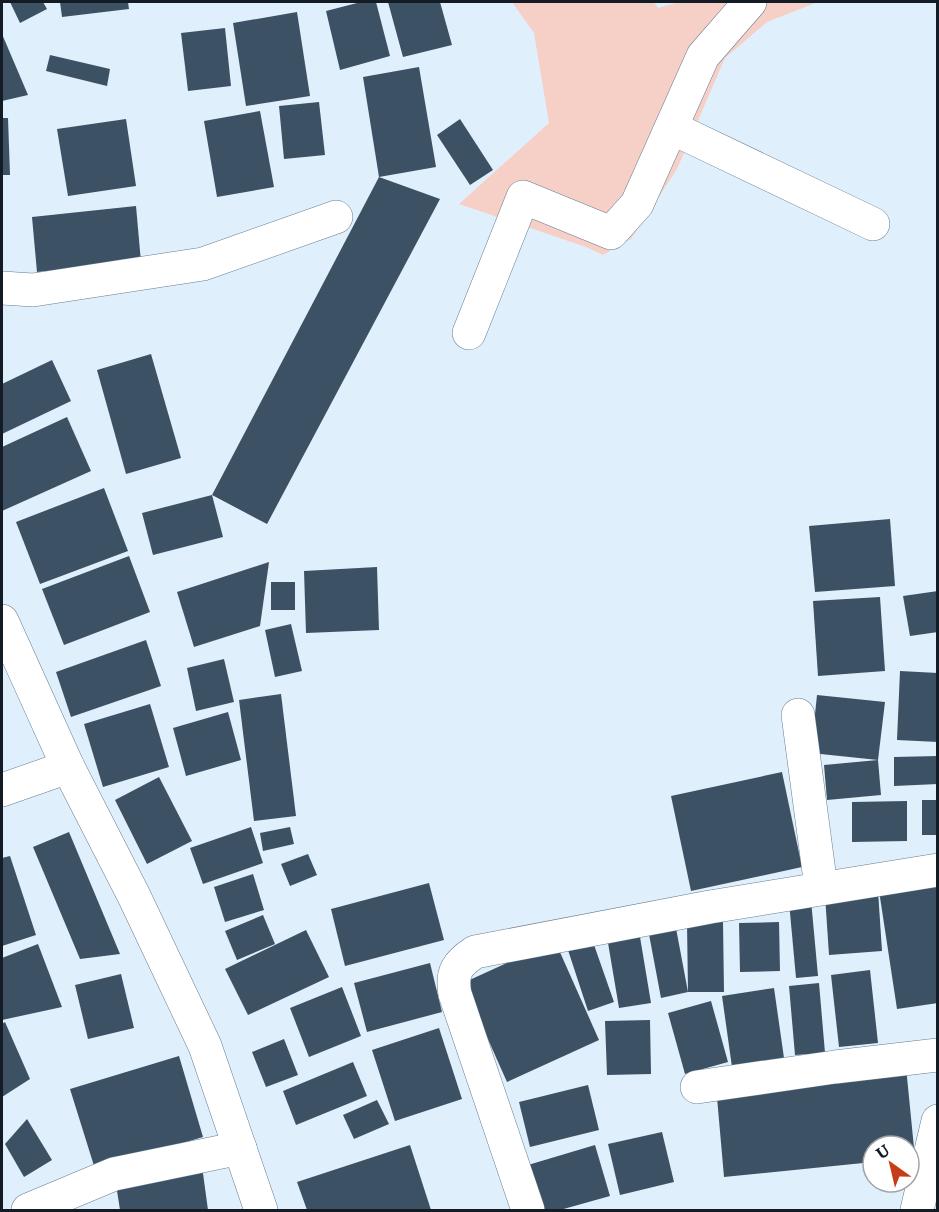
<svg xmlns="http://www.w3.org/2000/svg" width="939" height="1212" font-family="Literata,serif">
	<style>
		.green { fill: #f6d0c6 }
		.building { fill: #3c5163 }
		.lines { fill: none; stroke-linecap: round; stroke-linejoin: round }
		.minor-casing { stroke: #677d90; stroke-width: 34 }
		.minor { stroke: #fff; stroke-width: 33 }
	</style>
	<rect width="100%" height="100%" fill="#e0effc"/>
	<path class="green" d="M512,2H654L658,8L679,2H818L767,22L725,58L677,169L631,239L603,255L586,247L459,204L549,123L534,33Z"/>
	<g class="building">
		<path d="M10,2H43L47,9L20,23Z"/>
		<path d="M60,2H128L129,9L62,17Z"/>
		<path d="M361,2H376L390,56L340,70L326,11Z"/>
		<path d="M388,2H440L452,45L403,57Z"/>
		<path d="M297,12L310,96L246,106L233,23Z"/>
		<path d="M225,28L231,86L188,91L181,33Z"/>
		<path d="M2,34L28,95L2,101Z"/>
		<path d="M50,55L110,69L107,86L46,71Z"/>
		<path d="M419,67L436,167L379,177L363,77Z"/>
		<path d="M319,102L325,155L284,159L279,106Z"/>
		<path d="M260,111L274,187L217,197L204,121Z"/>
		<path d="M2,118H8L10,175H2Z"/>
		<path d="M126,119L136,186L68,196L57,129Z"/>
		<path d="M460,119L493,170L470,185L437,135Z"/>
		<path d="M379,177L440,199L267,524L212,495L223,537L153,555L142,513L212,495Z"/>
		<path d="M136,206L141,262L37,272L32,217Z"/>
		<path d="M151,354L181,458L126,474L97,370Z"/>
		<path d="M52,360L71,401L2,434V384Z"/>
		<path d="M67,417L91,471L2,511V447Z"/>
		<path d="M104,488L128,551L40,584L16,522Z"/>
		<path d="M890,519L895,586L815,592L809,526Z"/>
		<path d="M129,556L150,612L64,645L42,589Z"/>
		<path d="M269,562L260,626L194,647L177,592Z"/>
		<path d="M377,567L379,630L306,633L304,571Z"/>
		<rect x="271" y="582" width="24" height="28"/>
		<path d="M938,591V632L910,636L903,596Z"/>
		<path d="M880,597L885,671L818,676L813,601Z"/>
		<path d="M291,624L302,671L275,677L265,630Z"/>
		<path d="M146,640L161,686L71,717L56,672Z"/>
		<path d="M224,659L234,702L196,711L187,668Z"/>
		<path d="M900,671L938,673V742L897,740Z"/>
		<path d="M281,694L296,816L254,821L239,700Z"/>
		<path d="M817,695L885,702L878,760L811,753Z"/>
		<path d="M150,704L169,767L103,787L84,724Z"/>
		<path d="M228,712L241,760L186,776L173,728Z"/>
		<path d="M938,756V784L894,786V757Z"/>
		<path d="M878,760L881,795L827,800L824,765Z"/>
		<path d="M782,772L802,867L691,891L671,796Z"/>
		<path d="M159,777L192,841L147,864L115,800Z"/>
		<rect x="922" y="800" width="16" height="35"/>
		<path d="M907,801V841L852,842V802Z"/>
		<path d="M251,827L263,863L203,884L190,848Z"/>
		<path d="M290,827L294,844L263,851L260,833Z"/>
		<path d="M69,832L120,954L80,959L33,847Z"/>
		<path d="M308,854L317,875L290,886L281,864Z"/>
		<path d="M10,856L36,935L2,946V858Z"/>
		<path d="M253,874L264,910L225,922L214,887Z"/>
		<path d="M938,875V1003L897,1009L878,884Z"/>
		<path d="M429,883L444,940L345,966L331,909Z"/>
		<path d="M878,891L882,951L829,955L825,895Z"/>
		<path d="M811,900L818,976L796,978L789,902Z"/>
		<path d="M263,915L275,944L237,960L225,931Z"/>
		<path d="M723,922L724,992H688L661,998L648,929L675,923L688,992L687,923Z"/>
		<path d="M779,922L780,971L740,972L739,923Z"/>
		<path d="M638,925L651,1003L619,1008L606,931Z"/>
		<path d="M306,930L329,977L248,1015L225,969Z"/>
		<path d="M555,941L599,1040L507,1082L463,983Z"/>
		<path d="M593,942L614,1002L588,1011L568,950Z"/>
		<path d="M38,944L62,1007L2,1020V958Z"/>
		<path d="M430,963L442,1012L367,1032L354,983Z"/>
		<path d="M870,970L878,1043L839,1047L831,975Z"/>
		<path d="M121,974L134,1028L88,1039L75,985Z"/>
		<path d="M819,983L825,1053L795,1055L789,986Z"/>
		<path d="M342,987L361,1036L309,1057L290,1008Z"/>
		<path d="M774,988L784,1058L732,1067L722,996Z"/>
		<path d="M711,1001L728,1062L685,1074L668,1013Z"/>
		<path d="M650,1020L651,1074L607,1075L605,1021Z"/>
		<path d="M5,1022L30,1079L2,1097V1024Z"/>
		<path d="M439,1028L462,1099L395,1121L372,1050Z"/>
		<path d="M284,1039L298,1075L266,1087L252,1052Z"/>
		<path d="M179,1056L203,1137L95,1169L70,1089Z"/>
		<path d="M353,1062L367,1096L296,1125L283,1091Z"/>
		<path d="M906,1067L915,1158L909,1159V1146H873V1162L724,1177L716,1086Z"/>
		<path d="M588,1085L599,1130L530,1147L519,1102Z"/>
		<path d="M377,1100L389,1124L354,1139L343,1115Z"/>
		<path d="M27,1119L52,1160L24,1177L5,1144Z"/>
		<path d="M662,1132L674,1182L620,1195L608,1144Z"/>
		<path d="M410,1145L431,1210H307L297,1182Z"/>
		<path d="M595,1145L610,1196L560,1210H541L528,1165Z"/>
		<path d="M202,1166L208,1210H120L115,1178Z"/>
	</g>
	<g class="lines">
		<g class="minor-casing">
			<g id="minor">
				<path d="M672,128L873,224"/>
				<path d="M2,288L33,290L203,264L336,217"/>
				<path d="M469,333L523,197L611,233L637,204L703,56L750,2"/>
				<path d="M2,621L68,767L134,896L205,1046L261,1210"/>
				<path d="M798,715L821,887"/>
				<path d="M2,790L68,767"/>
				<path d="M697,1087L835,1067L938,1055"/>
				<path d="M28,1210L114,1174L240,1148"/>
				<path d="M528,1210L455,994C451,972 457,964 475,952L710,907L938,870"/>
				<path d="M917,1210L938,1121"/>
			</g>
		</g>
		<use href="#minor" class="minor"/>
	</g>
	<rect width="939" height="1212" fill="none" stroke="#131c24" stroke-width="6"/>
	<g transform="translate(891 1164) rotate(326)"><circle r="28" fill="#ffffff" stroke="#a1a4a7" stroke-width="1.5"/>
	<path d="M0-4.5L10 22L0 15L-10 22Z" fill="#c63c18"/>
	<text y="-9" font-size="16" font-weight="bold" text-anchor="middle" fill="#131c24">U</text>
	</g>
</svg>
